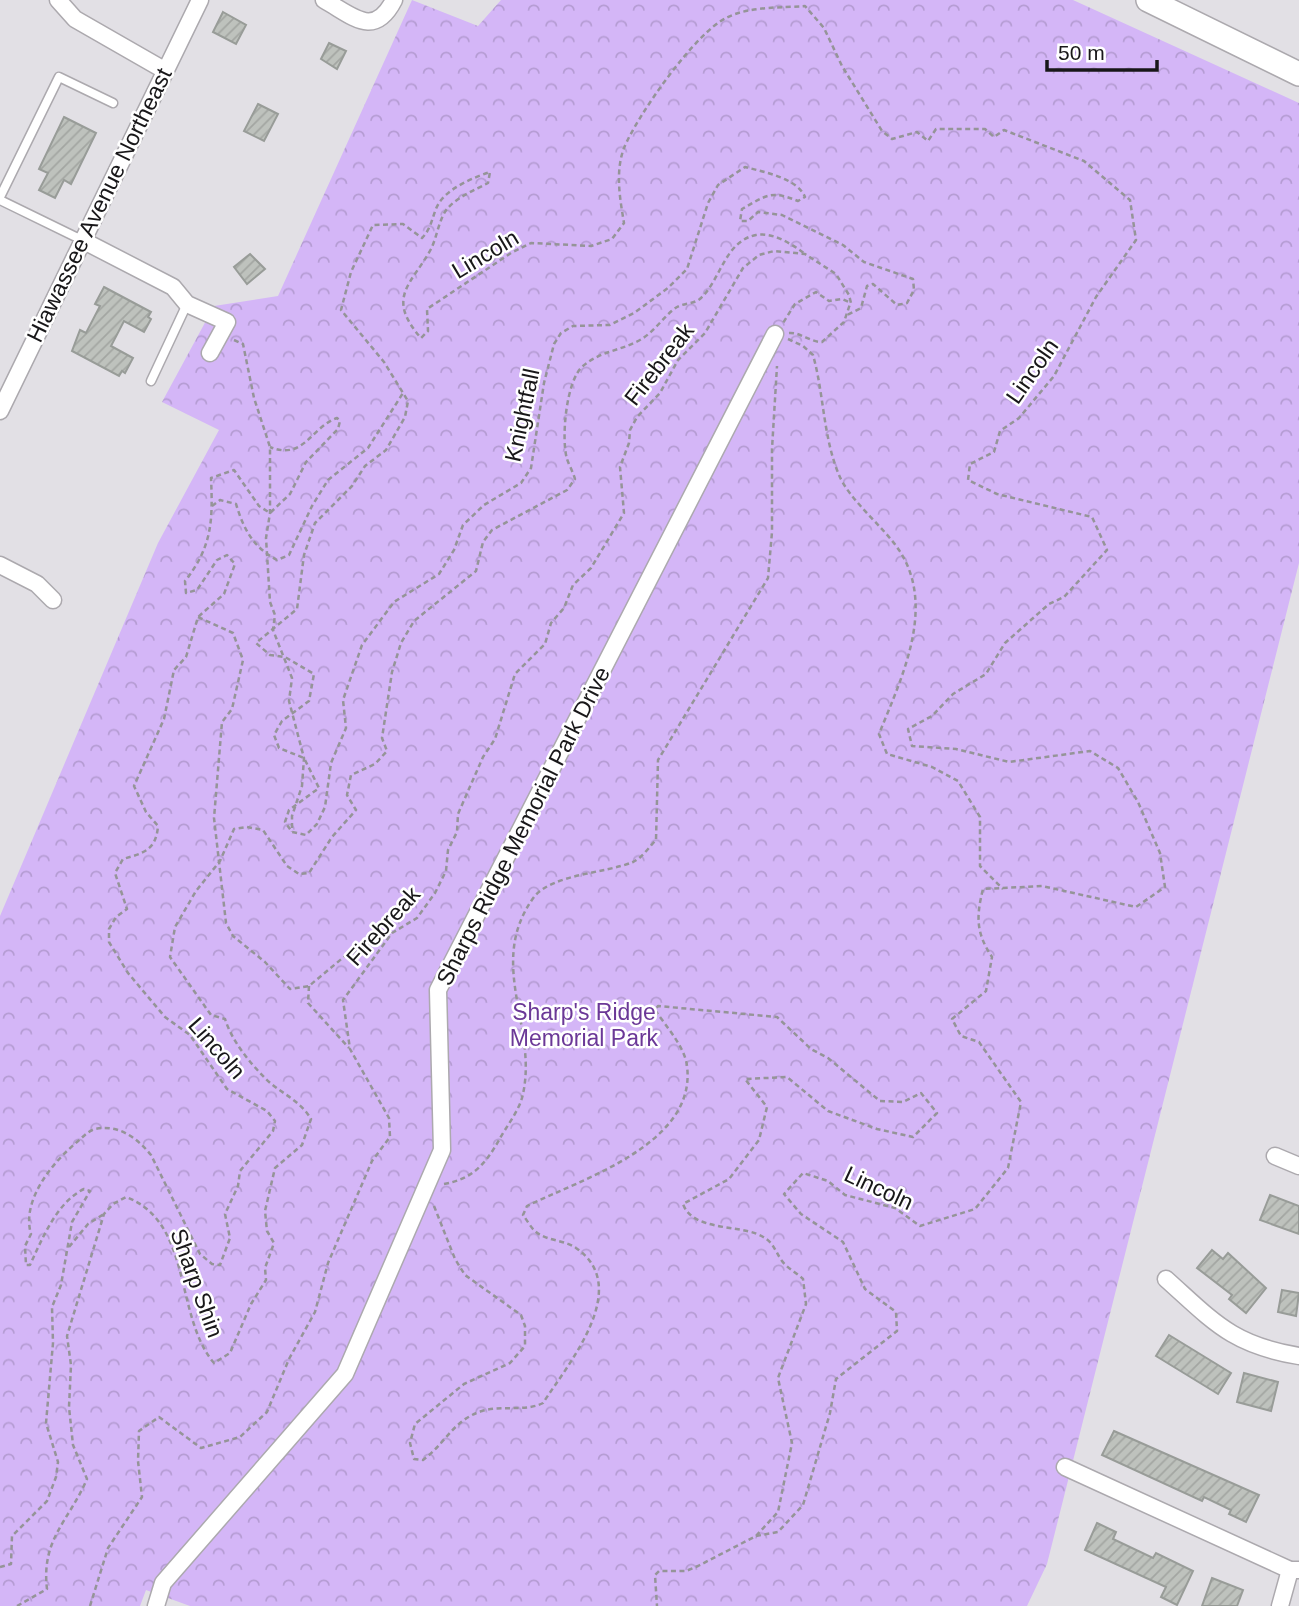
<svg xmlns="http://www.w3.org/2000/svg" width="1299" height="1606" font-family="Arial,sans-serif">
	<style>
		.park { fill: url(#park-crowns) }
		.building { fill: url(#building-hatch); stroke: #989c98; stroke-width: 2 }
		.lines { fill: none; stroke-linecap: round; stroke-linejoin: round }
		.lane-casing { stroke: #aca9ae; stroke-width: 11 }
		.street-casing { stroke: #aca9ae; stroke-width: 19 }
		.secondary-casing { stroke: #aca9ae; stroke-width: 26 }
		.path { stroke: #959498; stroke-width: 2.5; stroke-dasharray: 5 3.5; stroke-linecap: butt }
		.lane { stroke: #fff; stroke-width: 8 }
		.street { stroke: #fff; stroke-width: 16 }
		.secondary { stroke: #fff; stroke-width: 23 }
		.labels { text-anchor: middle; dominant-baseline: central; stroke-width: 5; stroke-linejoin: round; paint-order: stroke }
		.street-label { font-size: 23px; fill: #181719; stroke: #fff }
		.park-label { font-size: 23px; fill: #6b3897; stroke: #fff }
	</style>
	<defs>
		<pattern id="park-crowns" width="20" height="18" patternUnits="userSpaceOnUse" patternTransform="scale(1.75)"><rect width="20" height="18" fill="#d4b6f7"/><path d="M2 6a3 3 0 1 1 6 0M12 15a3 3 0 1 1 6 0" fill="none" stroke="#b59cd3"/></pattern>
		<pattern id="building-hatch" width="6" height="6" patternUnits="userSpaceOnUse" patternTransform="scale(1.75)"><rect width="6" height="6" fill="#bec2bd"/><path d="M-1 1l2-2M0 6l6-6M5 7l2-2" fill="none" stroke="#a3a6a2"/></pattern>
	</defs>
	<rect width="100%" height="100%" fill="#e2e0e5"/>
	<path class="park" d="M412,0L478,26L501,0H1073L1299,103V563L1047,1564L1027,1606H190L146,1590L140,1606H0V916L158,543L219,430L162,402L214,306L278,296Z"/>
	<g class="building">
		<path d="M223,12L246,25L236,44L213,32Z"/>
		<path d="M329,43L346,51L337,69L321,59Z"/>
		<path d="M258,104L278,114L264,141L244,131Z"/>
		<path d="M64,117L96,133L71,184L64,180L55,198L39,190L48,173L39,169Z"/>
		<path d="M250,254L265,269L247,284L234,267Z"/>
		<path d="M104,287L151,312L148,317L151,319L144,332L124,321L111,346L133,358L125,373L122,371L119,376L72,351L80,330L86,333L100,306L95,304Z"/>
		<path d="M1270,1195L1299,1206V1234L1260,1220Z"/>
		<path d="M1212,1250L1223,1259L1228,1253L1266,1288L1246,1313L1229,1299L1232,1295L1197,1268Z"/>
		<path d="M1282,1290L1299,1293L1296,1316L1278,1312Z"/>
		<path d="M1169,1335L1231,1373L1218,1394L1156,1356Z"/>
		<path d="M1244,1373L1278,1382L1271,1411L1237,1402Z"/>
		<path d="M1114,1431L1259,1495L1246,1522L1229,1514L1231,1510L1204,1497L1202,1501L1102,1455Z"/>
		<path d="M1097,1523L1116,1532L1113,1539L1153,1558L1156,1553L1193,1571L1177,1605L1161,1597L1166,1587L1085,1550Z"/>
		<path d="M1212,1578L1243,1590L1237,1606H1202Z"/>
	</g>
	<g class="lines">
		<g class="lane-casing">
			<g id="lane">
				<path d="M0,197L59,77L113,103"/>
				<path d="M0,200L82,240"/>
				<path d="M151,381L187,304"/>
			</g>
		</g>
		<g class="street-casing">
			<g id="street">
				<path d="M58,0L75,19L164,70"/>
				<path d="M324,0C353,16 374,39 394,0"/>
				<path d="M82,240L173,287L187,304L227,322L210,353"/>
				<path d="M0,411L200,0"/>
				<path d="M0,565L37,584L53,600"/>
				<path d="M1275,1156L1299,1166"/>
				<path d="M1166,1279C1214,1322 1232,1345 1299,1356"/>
				<path d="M1065,1467L1290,1570H1299"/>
				<path d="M156,1606L163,1583L345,1374L442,1150L438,990L775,334"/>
				<path d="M1280,1606L1290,1570"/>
			</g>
		</g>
		<g class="secondary-casing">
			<path id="secondary" d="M1148,0L1299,74"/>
		</g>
		<g class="path">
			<path d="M789,333C800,332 810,342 822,342L844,322L850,304"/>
			<path d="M788,339L803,346L813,355C824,394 823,437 839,475C850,501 883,526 899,550C937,607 901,679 879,734L887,754L932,767L958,781L980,817V866L1003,889"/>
			<path d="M234,340L243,344L254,398L270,447V513L266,538L270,602L275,615L273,630L292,678L289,701L304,758L302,786L292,816V832"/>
			<path d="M212,506L220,500L236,504C244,530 253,547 277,560L289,555L312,506L328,480L368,448L403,393"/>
			<path d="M198,617L233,633L243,660L232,709L222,722L214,818L226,923L233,936L265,962L290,989L309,986L345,956L390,934"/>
			<path d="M309,986L308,1003L349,1048"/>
			<path d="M444,1184C472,1179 485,1165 499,1140C506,1127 518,1112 522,1098C540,1029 485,964 534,897C552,874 607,873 633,862C642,858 649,847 656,840L658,760L768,578L772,532V449L777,366"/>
			<path d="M434,1206L455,1259L465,1275L521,1315L525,1326V1346L510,1363L464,1384L415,1424L410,1443L414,1459L423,1460C446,1443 453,1420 482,1411C501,1405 525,1412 543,1403C569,1363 633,1287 576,1248C565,1240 547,1241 536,1232C531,1228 527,1220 523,1215L527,1206C582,1179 697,1144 687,1066C685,1047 665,1025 655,1010L658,1006L777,1017L811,1049L828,1058L880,1101L903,1102L921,1093L937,1113L913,1137L877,1129L828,1111L787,1077L745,1079L767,1107L759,1140L729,1179L683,1204C692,1230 735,1225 757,1234C774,1241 773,1248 782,1261C787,1268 797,1273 803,1279L806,1304L778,1378L792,1443L778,1512L756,1536L698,1566L686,1571H659L655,1575L657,1606"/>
			<path d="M69,1247L88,1224L104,1214"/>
			<path d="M756,1536L778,1532L803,1505L830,1413L836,1379L897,1331L896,1312L865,1289L843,1242L801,1214L784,1194L803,1173L828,1181L845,1195L895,1208L920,1226L975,1209L1008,1168L1021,1102L979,1042L961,1036L952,1019L986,991L992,957C976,933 976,917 983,889L1042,886L1136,907L1165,887L1160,853L1138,802L1118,768L1090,751L1009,762L956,749L912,746L908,729L932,716L953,694L986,674L1005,643L1049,604L1064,597L1107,550L1092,517L997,494L968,480L970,464L994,452L1000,431L1019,418L1054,376L1096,297L1136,240L1130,200L1084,161L1004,130L994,137L985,129H936L928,141L917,132L892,139L882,131L842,66L824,28L805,6C781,8 749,6 726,18C695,33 637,116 624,148C615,172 620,199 624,223L612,239L591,246L531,243L511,253L427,309L428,331L421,338C385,297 412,284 431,249C437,237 439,219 447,209C457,197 475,190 488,183L490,172C475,177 453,186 442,199C432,210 434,226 422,238L403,224L373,225L351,272L341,310L384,362L408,401L405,417L386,450L365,466L352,486L315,523L304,555L297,609L256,643L270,655L285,657L314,674L309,701L282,721L274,735L279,748L304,758L319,788L289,810L285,822L292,832L306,835L317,824L325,807L331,763L346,728L343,700L362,645L394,602L439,574L454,550L463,525L484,505L521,483L531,468L544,383L554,344L561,333L573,326L610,325L634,313L668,288L687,269L708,203L718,185L745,167C764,172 797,178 805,197L798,201C771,190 767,195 742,209L740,221H748L758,212L782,215L843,245L864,262L913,279L914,290L907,303L897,305L873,284L867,286L861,308L847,315"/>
			<path d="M0,1567L11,1564L12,1536L47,1501L56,1477L58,1462L46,1423L53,1343L52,1307L61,1285L72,1222L90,1191L84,1189C57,1202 42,1239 30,1265H26L25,1246L31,1234C21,1200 53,1162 77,1142C83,1137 88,1131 95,1129C119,1124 137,1138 151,1155L200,1254L212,1264L220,1265L230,1238L225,1214L238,1186L240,1171L273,1131L275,1121L267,1111L227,1089L190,1035L165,1017L128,973L109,942V929L116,917L127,909L115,873L123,859C144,853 156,850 158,826L146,812L134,786L164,719L174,670L186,657L198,617L224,594L235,564L227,555L217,560L197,590L186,593L185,581C212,547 213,521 211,478L234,470L259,506L270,513L290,494L306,462L338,429L340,421L337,418C311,427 304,461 270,447"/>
			<path d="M17,1606L47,1589C41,1539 69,1521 87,1479L73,1445L69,1407L71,1365L67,1336L104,1214L113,1204L126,1197C193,1222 174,1316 214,1363L230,1353L251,1304L266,1280L265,1268L274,1243L267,1231L265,1211L275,1168L302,1145L311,1119C300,1100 280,1093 266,1079C249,1062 232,1041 225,1019L211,1015L170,957L175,927L196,891L220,861L234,829L247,827L263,830L287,866L299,874L309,873L332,837L356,810L347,795L351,775L375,764L387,751L382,738L392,672L401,643L414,621L476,571L483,542L492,530L567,490L575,479C573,472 569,465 567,459C561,439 566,380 583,366C599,352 618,351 636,342C654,334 664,315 677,307C684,303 695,304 701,298C721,279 725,241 756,235C773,232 792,244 805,254"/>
			<path d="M90,1606L108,1548L142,1497L138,1461L139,1431L159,1417L201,1448L240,1437L267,1412L289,1359L315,1312L328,1263L372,1161L390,1137L389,1118L350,1049L343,1000L392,933L417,918L435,893L446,871L448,850L457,832L458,814L483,757L495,739L515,674L545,644L551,623L564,608L573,585L591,568L624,513L620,467L629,443L630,430L637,417L660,393L678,360L705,333L743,268L759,255L774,251L805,254L836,274L849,295L851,303L842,299L829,301L816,292L795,304L783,323"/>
		</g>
		<use href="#lane" class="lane"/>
		<use href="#street" class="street"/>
		<use href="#secondary" class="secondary"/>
	</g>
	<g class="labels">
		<g class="street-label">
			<text transform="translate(99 205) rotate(-64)">Hiawassee Avenue Northeast</text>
			<text transform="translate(485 254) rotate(-31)">Lincoln</text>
			<text transform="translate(659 364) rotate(-52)">Firebreak</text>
			<text transform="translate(1032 371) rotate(-55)">Lincoln</text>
			<text transform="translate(522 415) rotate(-78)">Knightfall</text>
			<text transform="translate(523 826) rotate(-63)">Sharps Ridge Memorial Park Drive</text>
			<text transform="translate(383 926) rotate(-48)">Firebreak</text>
			<text transform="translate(217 1048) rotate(49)">Lincoln</text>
			<text transform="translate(879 1188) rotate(25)">Lincoln</text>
			<text transform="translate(197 1283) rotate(70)">Sharp Shin</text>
		</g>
		<g class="park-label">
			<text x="584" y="1012">Sharp's Ridge<tspan x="584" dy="26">Memorial Park</tspan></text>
		</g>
	</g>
	<path d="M1047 60v10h110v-10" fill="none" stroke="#181719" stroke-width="3.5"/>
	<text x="1058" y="60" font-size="21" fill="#181719" stroke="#ffffff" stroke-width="5" paint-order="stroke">50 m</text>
</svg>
